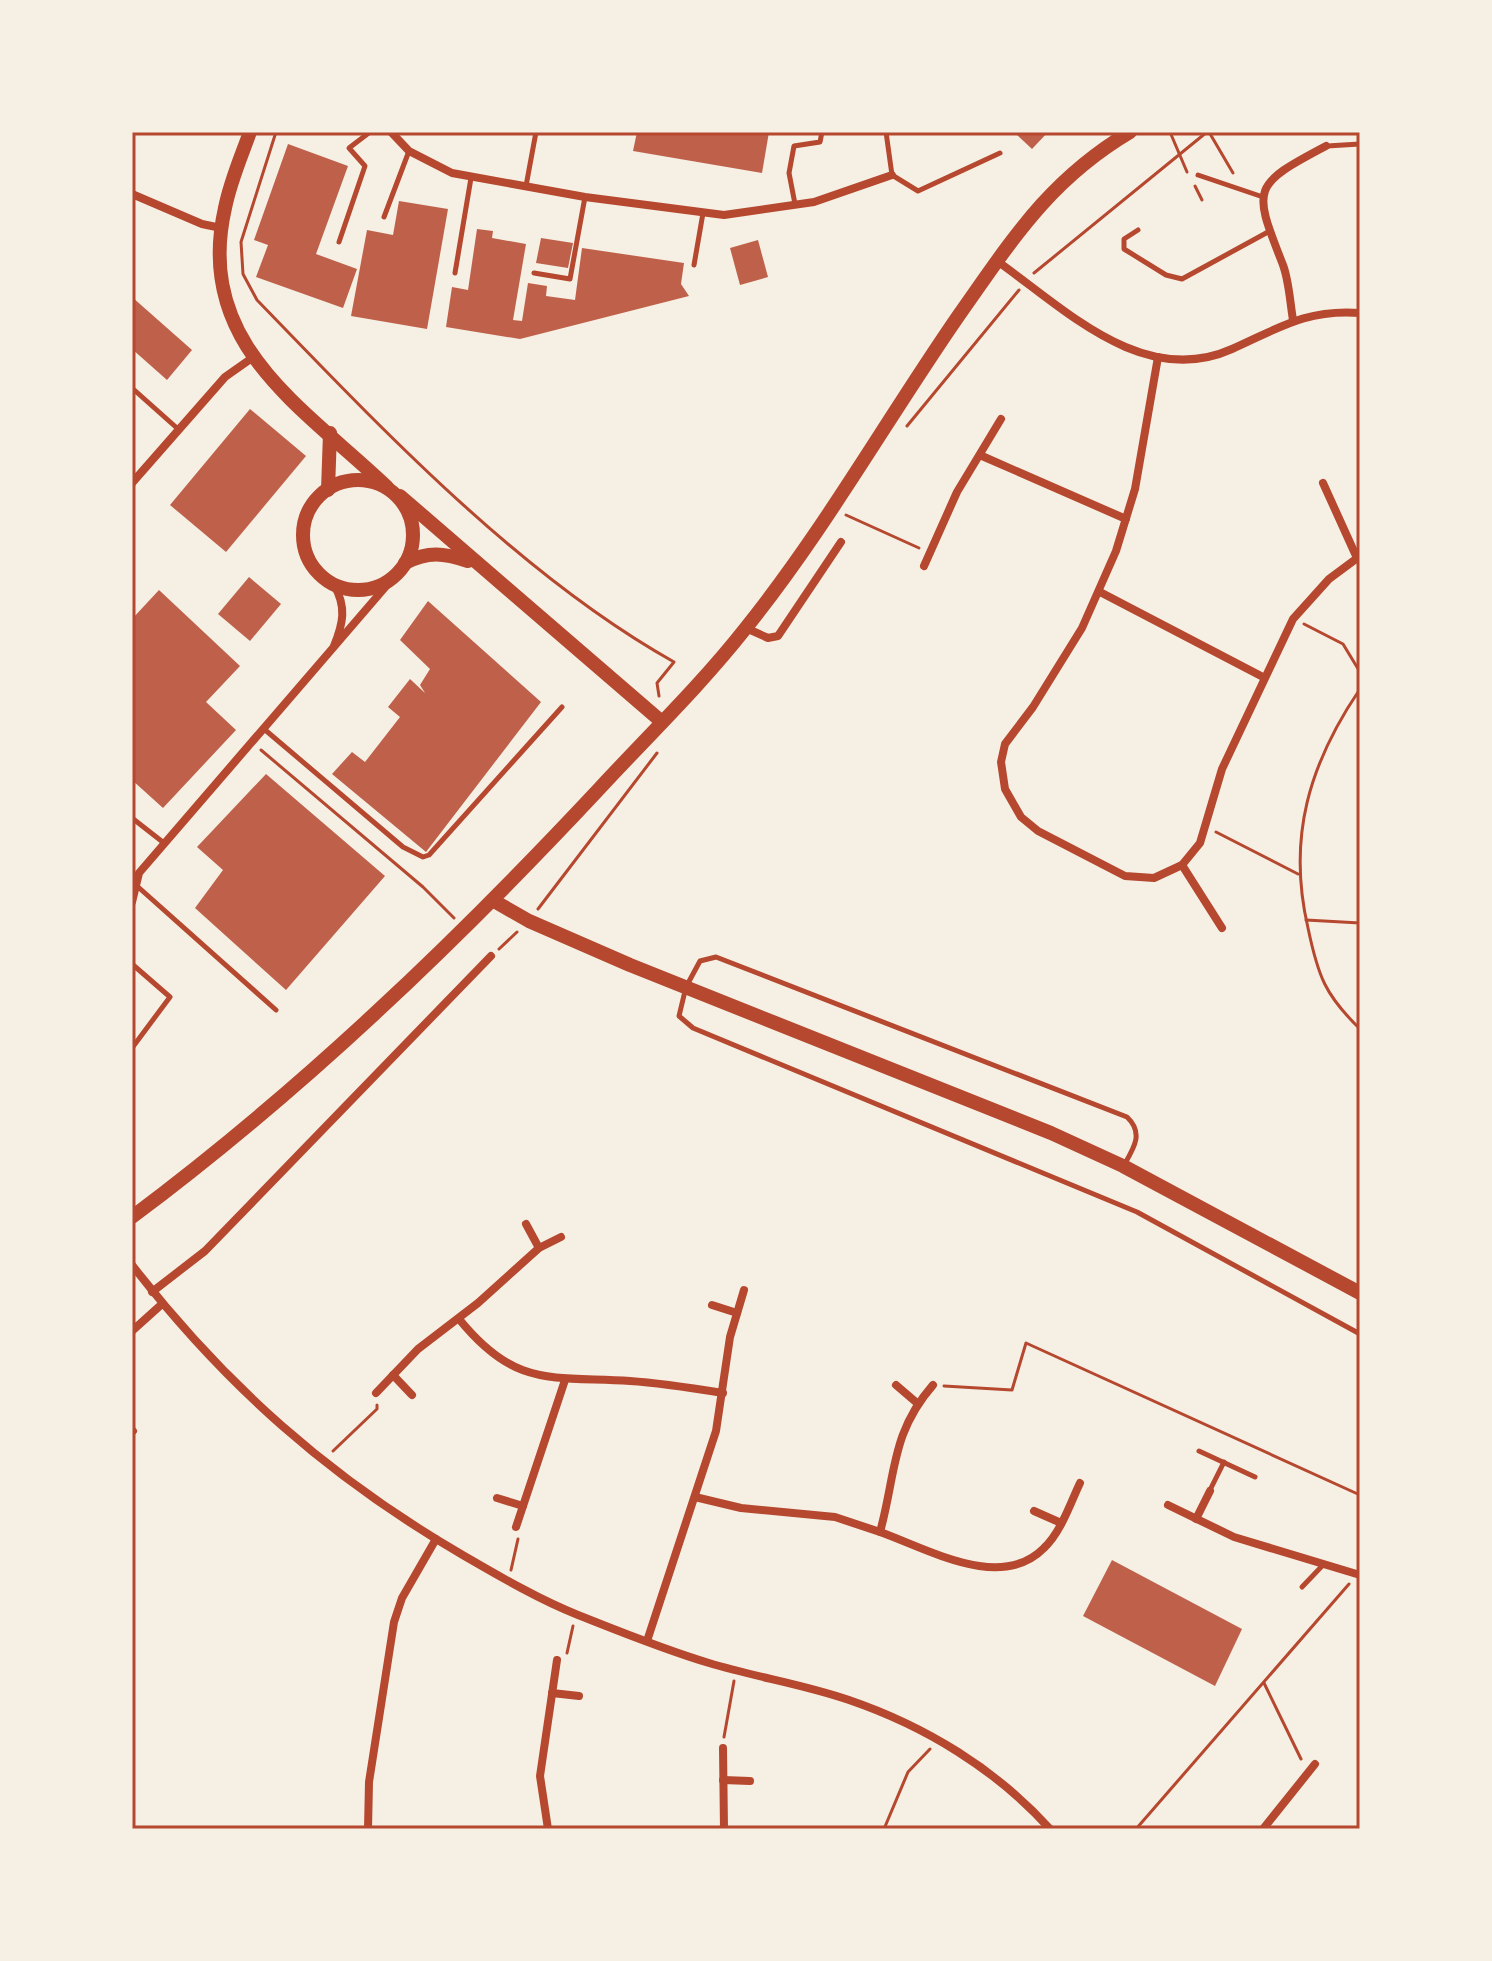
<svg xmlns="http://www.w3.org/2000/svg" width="1492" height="1961" font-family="'PT Sans Narrow',sans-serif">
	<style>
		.building { fill: #bf614a }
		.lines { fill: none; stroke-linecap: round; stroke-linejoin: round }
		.path { stroke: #b5482f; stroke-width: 3 }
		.service { stroke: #b5482f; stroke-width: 5 }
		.minor { stroke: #b5482f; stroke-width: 8 }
		.tertiary { stroke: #b5482f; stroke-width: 14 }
		.neatline { fill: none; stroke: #b5482f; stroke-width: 3 }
	</style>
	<rect width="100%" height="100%" fill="#f6efe4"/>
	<g class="building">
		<path d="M637,132H769L762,173L633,151Z"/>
		<path d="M1014,132H1048L1032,149Z"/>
		<path d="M288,144L348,166L316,254L357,269L343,308L256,277L268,245L254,240Z"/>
		<path d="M399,201L448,209L427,329L351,316L367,230L393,235Z"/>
		<path d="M477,229L493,231L492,238L526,244L513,320L522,321L528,283L547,286L546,296L575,300L582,248L684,263L681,284L689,296L520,339L446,327L452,287L468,290Z"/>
		<path d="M541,238L573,243L568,268L536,263Z"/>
		<path d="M758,240L768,277L740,285L730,248Z"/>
		<path d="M132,297L192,350L167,380L132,349Z"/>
		<path d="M250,409L306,456L226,552L170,505Z"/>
		<path d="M249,577L281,604L250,641L218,614Z"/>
		<path d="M159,590L240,666L206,702L236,730L163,808L132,780V619Z"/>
		<path d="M428,601L541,702L426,852L332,774L352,752L365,762L400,717L388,707L410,679L425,693L420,685L430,669L400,640Z"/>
		<path d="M266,774L385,876L286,990L195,908L223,870L197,847Z"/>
		<path d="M1112,1560L1242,1629L1215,1686L1083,1616Z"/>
	</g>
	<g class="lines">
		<g class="path">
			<path d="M276,132L241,242L243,274L257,300C379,426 520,576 674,662L657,683L659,696"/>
			<path d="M1170,132L1187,172"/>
			<path d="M1209,132L1233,173"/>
			<path d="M1195,186L1202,200"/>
			<path d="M1034,273L1207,132"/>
			<path d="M907,426L1019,290"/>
			<path d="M846,515L919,548"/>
			<path d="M1304,624L1343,644L1360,672"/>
			<path d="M1360,689C1309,764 1287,838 1308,928C1318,976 1325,995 1360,1029"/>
			<path d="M261,750L423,887L454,918"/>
			<path d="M1216,832L1298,874"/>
			<path d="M538,909L657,753"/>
			<path d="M1306,920L1360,923"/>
			<path d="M499,949L517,932"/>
			<path d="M944,1386L1012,1390L1026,1343L1360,1495"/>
			<path d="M333,1451L377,1409V1405"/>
			<path d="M511,1570L518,1539"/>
			<path d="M567,1653L573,1626"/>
			<path d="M1264,1683L1301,1759"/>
			<path d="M724,1737L734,1681"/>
			<path d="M884,1829L908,1772L930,1749"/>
			<path d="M1136,1829L1349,1584"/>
		</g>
		<g class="service">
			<path d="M886,132L892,175L918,191L1000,153"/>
			<path d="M1327,146L1360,144"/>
			<path d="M1198,175L1263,197"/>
			<path d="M526,186L536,132"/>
			<path d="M795,204L789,173L794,146L820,142L822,132"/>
			<path d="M384,217L409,151"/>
			<path d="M1138,230L1124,239V249L1166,275L1182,279L1268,232"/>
			<path d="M339,242L365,166L349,148L370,132"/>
			<path d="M694,265L703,213"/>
			<path d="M455,273L471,178"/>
			<path d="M534,273L570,279L585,197"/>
			<path d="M132,388L178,429"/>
			<path d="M264,729L403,847L423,857L429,855L562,707"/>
			<path d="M132,818L164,843"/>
			<path d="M137,886L276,1010"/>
			<path d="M132,964L170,997L132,1048"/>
			<path d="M1124,1165C1134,1148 1144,1133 1127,1117L716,957L700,961L686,987L679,1016L693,1028L1137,1212L1360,1334"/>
			<path d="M1199,1451L1255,1477"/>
			<path d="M1210,1490L1224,1462"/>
			<path d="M1302,1587L1323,1565"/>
		</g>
		<g class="minor">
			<path d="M391,132L409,151L452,173L585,197L724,215L814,202L892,175"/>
			<path d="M132,194L202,224L221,228"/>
			<path d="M997,261C1064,308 1143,389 1232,349C1279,328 1306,309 1360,313"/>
			<path d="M1293,320C1290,302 1289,281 1283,265C1253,188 1250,186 1326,146"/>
			<path d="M1158,357L1135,489L1116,551L1082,628L1033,707L1005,744L1001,762L1005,789L1021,817L1038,831L1125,876L1154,878L1182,865L1200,843L1222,769L1293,619L1329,579L1360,556"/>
			<path d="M982,456L1126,519"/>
			<path d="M132,483L225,377L252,358"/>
			<path d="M1323,483L1357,558"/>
			<path d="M924,566L957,492L1001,419"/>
			<path d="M334,585C347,607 343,624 334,646"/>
			<path d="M1100,592L1263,677"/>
			<path d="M746,628L768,638L778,636L841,542"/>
			<path d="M1182,865L1222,928"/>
			<path d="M132,902L139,873L394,577"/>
			<path d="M526,1224L539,1248"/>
			<path d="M132,1265C226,1386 329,1477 461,1554C499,1576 538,1599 578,1615C621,1632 665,1650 709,1663C755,1677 803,1684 849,1700C925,1726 996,1769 1050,1829"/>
			<path d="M152,1292L205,1251L491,956"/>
			<path d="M712,1305L737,1313"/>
			<path d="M459,1319C515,1388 550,1376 630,1381C661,1383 692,1388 723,1393"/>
			<path d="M132,1331L162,1304"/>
			<path d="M393,1375L412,1395"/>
			<path d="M896,1385L917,1403"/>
			<path d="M376,1393L418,1349L478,1303L539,1248L561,1237"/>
			<path d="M132,1430L133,1431"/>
			<path d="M695,1497L741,1508L835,1517L880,1532C896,1474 891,1433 933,1385"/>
			<path d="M497,1498L523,1506"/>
			<path d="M1168,1505L1234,1537L1360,1575"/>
			<path d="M1034,1511L1061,1523"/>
			<path d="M1196,1519L1210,1491"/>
			<path d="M516,1527L565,1380"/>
			<path d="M880,1532C928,1549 1001,1592 1044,1548C1061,1532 1070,1504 1080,1483"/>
			<path d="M647,1641L716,1431L730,1337L744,1290"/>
			<path d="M552,1693L579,1696"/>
			<path d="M723,1748L724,1829"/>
			<path d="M723,1780L750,1781"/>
			<path d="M368,1829L369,1782L394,1622L402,1598L436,1539"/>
			<path d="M548,1829L540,1776L557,1660"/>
			<path d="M1263,1829L1315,1764"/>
		</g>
		<g class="tertiary">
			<path d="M250,132C241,157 230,182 225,208C194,344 302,406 387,487"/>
			<circle cx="358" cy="535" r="55"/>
			<path d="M328,490L330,433"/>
			<path d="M400,496L662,722"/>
			<path d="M405,563C428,551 444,553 468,561"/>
			<path d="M494,901L529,921L630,965L1051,1133L1123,1166L1360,1293"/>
			<path d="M132,1217C302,1090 454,944 599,789C648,736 700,686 745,629C824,531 887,419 959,315C1012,240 1049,180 1130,132"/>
		</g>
	</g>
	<rect width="1492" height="1961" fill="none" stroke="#f6efe4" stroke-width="268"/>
	<rect x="134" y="134" width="1224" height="1693" class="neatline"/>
</svg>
